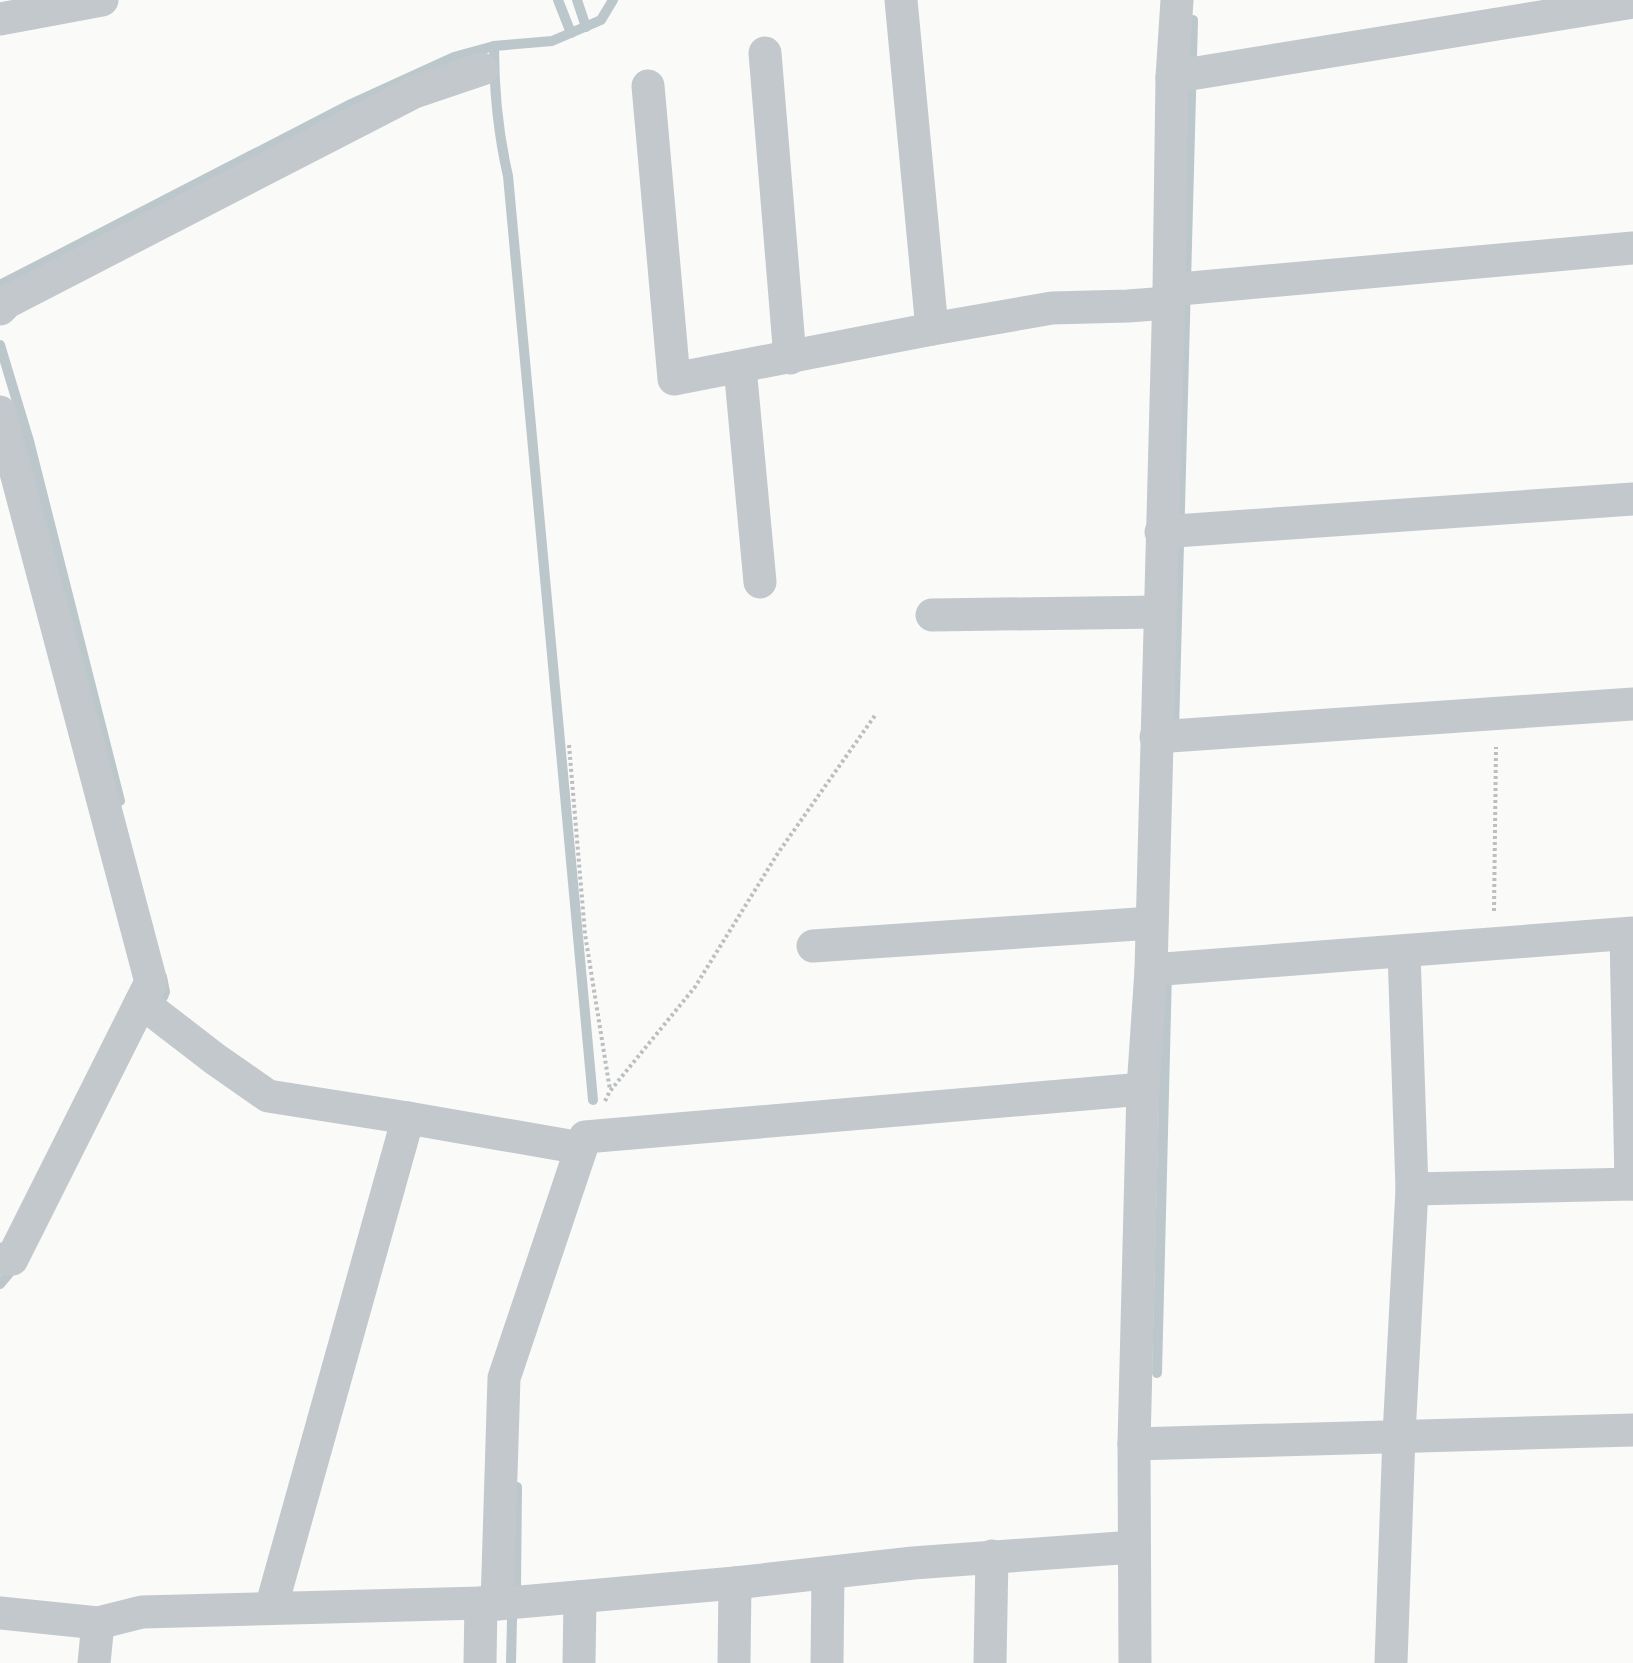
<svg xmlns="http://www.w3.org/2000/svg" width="1633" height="1663" font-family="Overpass,sans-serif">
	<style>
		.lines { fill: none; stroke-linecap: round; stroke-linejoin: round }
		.stream { stroke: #bbc7cb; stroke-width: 10 }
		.path { stroke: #bbbfc2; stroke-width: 4; stroke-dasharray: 3 3; stroke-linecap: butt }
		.minor { stroke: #c3c8cc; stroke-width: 33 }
	</style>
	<rect width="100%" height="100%" fill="#fafaf8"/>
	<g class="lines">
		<g class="stream">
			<path d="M558,0L571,33"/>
			<path d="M577,0L586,27"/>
			<path d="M494,46C494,90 498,133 508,176L593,1100"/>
			<path d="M0,285L351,104L454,57L494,46L552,41L601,20L613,0"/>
			<path d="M0,345L29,441L120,801"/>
			<path d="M1174,731L1193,20"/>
			<path d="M162,977L165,992L163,997"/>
			<path d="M0,1284L15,1266"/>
			<path d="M1157,1373L1167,972"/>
			<path d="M516,1585L517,1487"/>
			<path d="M511,1663L512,1619"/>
		</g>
		<g class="path">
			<path d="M569,745L585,934L610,1090"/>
			<path d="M1494,911L1496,747"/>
			<path d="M605,1101L610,1091L695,987L778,853L876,714"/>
		</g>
		<g class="minor">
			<path d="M901,0L932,329"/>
			<path d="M0,19L102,0"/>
			<path d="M765,53L790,358"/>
			<path d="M1172,77L1633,2"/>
			<path d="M648,86L674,379L932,329L1052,308L1128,306L1168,303"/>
			<path d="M1169,290L1633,248"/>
			<path d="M0,309L7,302L414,92L482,69"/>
			<path d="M740,367L760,582"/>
			<path d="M0,412L151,982L12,1259H0"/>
			<path d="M1161,532L1633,499"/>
			<path d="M932,615L1160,612"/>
			<path d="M1156,737L1633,704"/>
			<path d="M1626,934L1631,1184"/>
			<path d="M813,946L1152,923"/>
			<path d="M1151,970L1633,933"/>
			<path d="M141,1002L215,1059L268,1096L408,1118L581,1148"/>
			<path d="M1412,1189L1633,1184"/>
			<path d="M1134,1444L1633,1430"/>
			<path d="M497,1604L504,1378L585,1137L1143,1089"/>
			<path d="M271,1608L408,1118"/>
			<path d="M0,1613L98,1623L142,1612L481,1603L497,1604L735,1583L913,1563L1134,1547"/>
			<path d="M94,1663L98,1623"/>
			<path d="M480,1663L481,1603"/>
			<path d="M579,1663L580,1597"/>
			<path d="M734,1663L735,1583"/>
			<path d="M827,1663L828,1573"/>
			<path d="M990,1663L992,1556"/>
			<path d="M1135,1663L1134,1444L1143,1089L1151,970L1169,290L1172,77L1177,0"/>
			<path d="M1391,1663L1399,1435L1412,1189L1404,952"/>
		</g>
	</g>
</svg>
